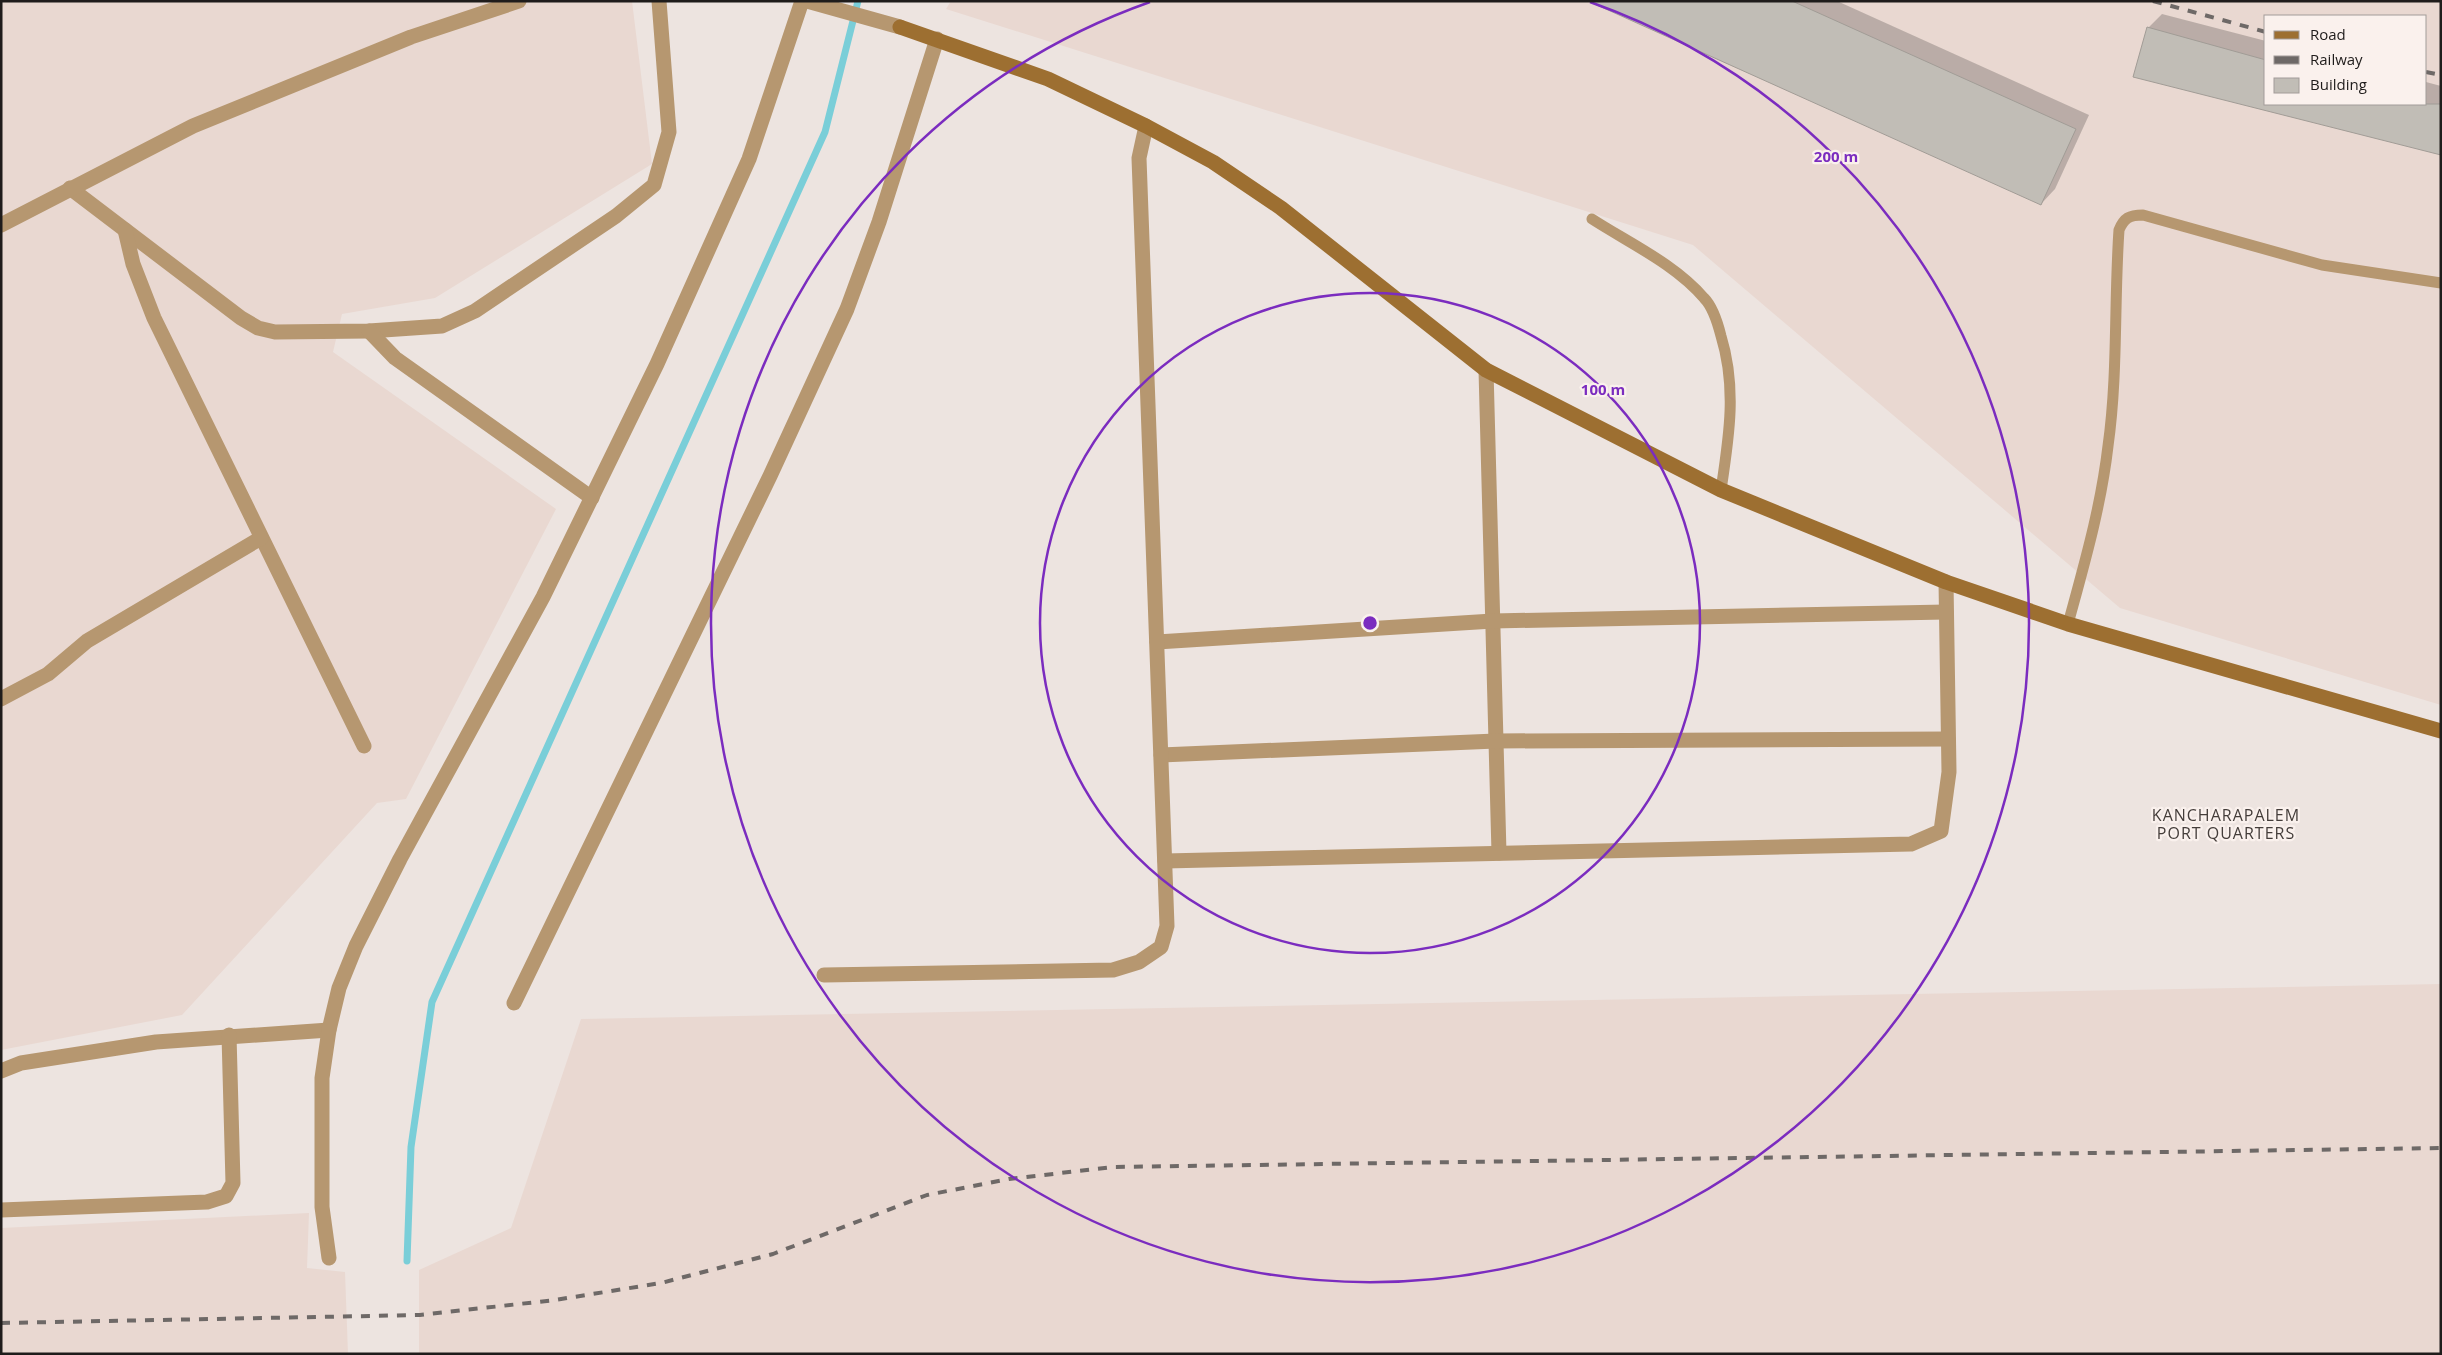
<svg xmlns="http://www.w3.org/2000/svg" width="2442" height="1355" font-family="'Open Sans',sans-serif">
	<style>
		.built { fill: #e9d8d1; fill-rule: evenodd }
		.shadow { fill: #0003 }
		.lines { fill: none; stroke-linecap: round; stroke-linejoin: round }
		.stream { stroke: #7aced8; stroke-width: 7 }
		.building { fill: #c1bdb6; stroke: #a19c96 }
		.lane { stroke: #b69770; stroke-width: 11 }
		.street { stroke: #b69770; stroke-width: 15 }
		.secondary { stroke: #9d6f31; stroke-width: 15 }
		.rail { stroke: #6e6967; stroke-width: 4; stroke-dasharray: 9 9; stroke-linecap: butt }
		.ring { fill: none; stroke: #7b2cbf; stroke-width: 2.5 }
		.labels { text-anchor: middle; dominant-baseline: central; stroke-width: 4.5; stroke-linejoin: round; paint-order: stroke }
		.neighbourhood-label { font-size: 16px; letter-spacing: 1px; fill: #443d3a; stroke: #faf1ed }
		.centre { fill: #7b2cbf; stroke: #faf1ed; stroke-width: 2.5 }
		.ring-label { font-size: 15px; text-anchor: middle; font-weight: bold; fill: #7b2cbf; stroke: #faf1ed; stroke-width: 4.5; stroke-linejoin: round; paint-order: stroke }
	</style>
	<rect width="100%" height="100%" fill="#ede4e0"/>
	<g class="built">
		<path d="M1,1H632L652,164L435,298L342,314L333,352L556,509L406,799L377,803L182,1015L1,1050Z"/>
		<path d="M951,1H2441V705L2120,608L1693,245L946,9ZM2266,16H2426V104H2266Z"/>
		<path d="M2441,984V1354H419V1270L511,1228L581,1019Z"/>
		<path d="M309,1213L307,1268L345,1272L348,1354H1V1228Z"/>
	</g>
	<g class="shadow">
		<path d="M1591,1H1837L2089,115L2055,189L2041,204Z"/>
		<path d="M2162,14L2266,41V104H2426V82L2441,86V154L2134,76L2148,28Z"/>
	</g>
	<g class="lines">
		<path class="stream" d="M407,1261L411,1147L432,1002L825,132L858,1"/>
	</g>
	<g class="building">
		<path d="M1588,1H1792L2076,129L2041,205Z"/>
		<path d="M2147,27L2266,60V104H2441V155L2133,77Z"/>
	</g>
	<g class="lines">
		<g class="lane">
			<path d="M1592,219C1629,243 1675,264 1704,298C1713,307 1718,324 1721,336C1737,388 1729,437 1721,490"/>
			<path d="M2068,624C2084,565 2101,507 2108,446C2118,375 2114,302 2119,230C2124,218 2129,215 2143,215L2322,265L2441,283"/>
		</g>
		<g class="street">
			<path d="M807,1L900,27"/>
			<path d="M70,188L241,318L258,328L275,332L369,331L442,326L475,311L616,216L654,185L669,132L659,1"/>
			<path d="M1,225L193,126L411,37L519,1"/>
			<path d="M125,230L133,264L154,318L364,746"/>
			<path d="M369,331L395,358L592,498"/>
			<path d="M1486,370L1499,853"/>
			<path d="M1157,642L1493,621L1946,612"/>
			<path d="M1,699L48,674L87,641L261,538"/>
			<path d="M1161,755L1496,741L1948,739"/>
			<path d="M1165,861L1911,844L1941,831L1949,772L1946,582"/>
			<path d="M824,975L1113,970L1139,962L1161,947L1167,926L1139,158L1146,126"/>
			<path d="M514,1003L770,476L847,309L879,222L937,39"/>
			<path d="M1,1071L21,1063L156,1042L329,1030"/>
			<path d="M1,1210L207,1202L226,1196L233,1183L229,1035"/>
			<path d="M329,1258L322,1207V1078L329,1030L339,988L356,946L400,859L543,597L657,364L749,159L802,1"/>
		</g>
		<path class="secondary" d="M900,27L1048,79L1146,126L1213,162L1281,208L1486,370L1721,490L1946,582L2068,624L2441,731"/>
		<g class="rail">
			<path d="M2153,1L2266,32"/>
			<path d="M2426,72L2441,75"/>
			<path d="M1,1323L420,1315L555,1300L661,1283L773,1254L927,1195L1009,1179L1113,1167L2441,1148"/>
		</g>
	</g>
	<g class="ring">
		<circle cx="1370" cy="623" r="330"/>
		<path d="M1590 2A659 659 0 1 1 1150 2"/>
	</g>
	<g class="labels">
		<g class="neighbourhood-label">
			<text x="2226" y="815">KANCHARAPALEM<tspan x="2226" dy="18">PORT QUARTERS</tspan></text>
		</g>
	</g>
	<circle cx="1370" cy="623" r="8" class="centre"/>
	<g class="ring-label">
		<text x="1836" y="162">200 m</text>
		<text x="1603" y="395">100 m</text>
	</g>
	<rect width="2442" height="1355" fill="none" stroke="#1f1c1b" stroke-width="5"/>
	<rect x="2264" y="15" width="162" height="90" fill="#faf1ed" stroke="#a29c99"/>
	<rect x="2274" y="31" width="25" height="8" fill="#9d6f31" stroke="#a29c99"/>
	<text x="2310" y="40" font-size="15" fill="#1f1c1b">Road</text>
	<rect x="2274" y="56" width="25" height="8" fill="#6e6967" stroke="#a29c99"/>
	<text x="2310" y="65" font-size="15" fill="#1f1c1b">Railway</text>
	<rect x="2274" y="78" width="25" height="15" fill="#c1bdb6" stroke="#a29c99"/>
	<text x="2310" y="90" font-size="15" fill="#1f1c1b">Building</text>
</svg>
